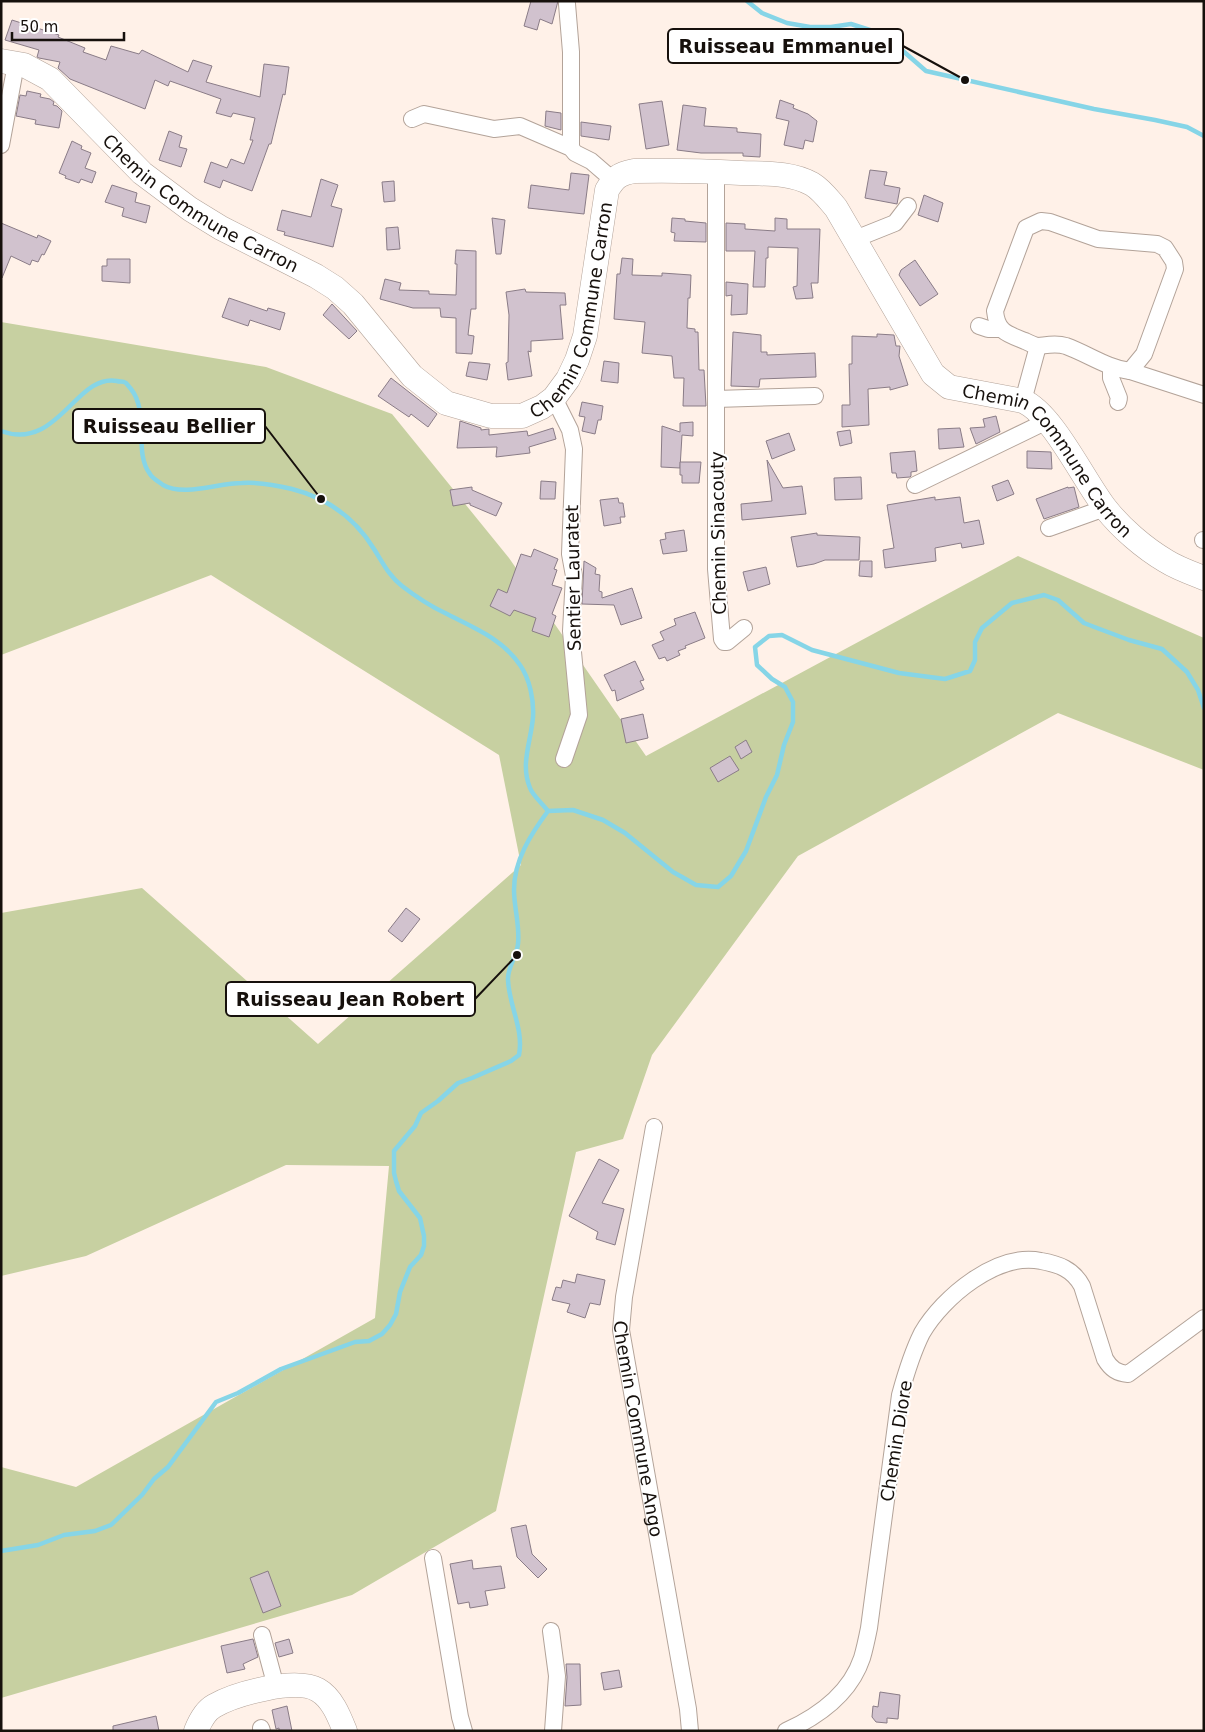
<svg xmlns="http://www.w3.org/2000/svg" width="1205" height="1732" font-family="'DejaVu Sans',sans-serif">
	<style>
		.green { fill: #c7d0a1 }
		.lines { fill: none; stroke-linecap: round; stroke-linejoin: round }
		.stream { stroke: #86d5e7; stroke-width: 4.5 }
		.building { fill: #d1c2ce; stroke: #8a7c87 }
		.street-casing { stroke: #b3a399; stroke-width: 18 }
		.secondary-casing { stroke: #b3a399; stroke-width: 25 }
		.street { stroke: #fff; stroke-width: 16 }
		.secondary { stroke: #fff; stroke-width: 24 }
		.labels { text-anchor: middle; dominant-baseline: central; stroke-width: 4; stroke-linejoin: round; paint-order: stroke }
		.street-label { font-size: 18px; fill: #16100c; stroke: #fff }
		.leader { fill: none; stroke: #16100c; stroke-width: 2 }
		.callout-dot { fill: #16100c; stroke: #fff; stroke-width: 2 }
		.callout { fill: #fff; stroke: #16100c; stroke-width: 2 }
		.callout-label { font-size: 19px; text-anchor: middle; font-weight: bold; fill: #16100c }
	</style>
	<rect width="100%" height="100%" fill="#fff1e8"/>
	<path class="green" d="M1,322L266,367L392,414L509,558L646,756L1018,556L1204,638V770L1058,713L798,856L652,1055L623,1139L576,1152L496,1511L352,1595L1,1698V1467L76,1487L375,1318L389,1166L286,1165L86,1256L1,1276V913L142,888L318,1044L521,865L499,755L211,575L1,655Z"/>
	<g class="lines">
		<g class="stream">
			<path d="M747,1L762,13L787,23L810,27H831L851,24L876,32L895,44L926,71L1094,109L1155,120L1187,127L1204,136"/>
			<path d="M1,431C58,452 76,373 117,381C120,382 123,381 126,383C126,383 131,389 131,389C150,413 133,452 150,474C152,478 159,482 163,485C184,497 218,483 242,483C258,482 276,485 292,489C327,498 355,518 374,549C383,563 389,576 402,586C415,596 430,606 445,613C472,627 502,638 520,665C530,679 534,701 533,717C531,742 520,764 530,788C533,796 543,804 548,811"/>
			<path d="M1,1551L38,1545L64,1535L95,1531L111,1525L142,1495L154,1479L168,1467L216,1402L238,1393L281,1369L355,1342L369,1341L382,1334L390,1325L396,1314L400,1292L410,1267L421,1255L424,1246V1236L420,1218L399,1191L396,1181L394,1173V1151L415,1126L421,1113L438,1101L458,1083L472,1078L511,1061L519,1055C524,1029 509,1006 508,980C507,968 517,956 518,944C520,925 514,908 514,890C514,860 531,834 548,811L573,810L603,820L625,833L673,872L682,877L696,885L718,887L731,876L746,851L766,797L777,775L784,745L793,722V702L785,687L772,679L757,665L755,647L769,636L782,635L812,650L899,673L945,679L970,671L975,660V642L982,628L1012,603L1044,595L1058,600L1084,623L1097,628L1129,640L1162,649L1187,672L1198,690L1204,708"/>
		</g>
	</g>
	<g class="building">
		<path d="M531,1H558L552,24L540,19L537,30L524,26Z"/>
		<path d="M12,20L59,35L58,37L85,48L83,52L106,60L111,46L139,54L142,50L188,72L193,60L212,66L206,82L260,97L264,64L289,67L285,95L283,94L271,144H269L252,191L223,180L220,188L204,182L211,162L227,168L231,159L244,164L253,140H250L255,118L233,113L231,117L216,113L221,99L170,81L168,86L155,80L145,109L70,79L58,68L60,62L39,58L37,57L39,50L5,40Z"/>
		<path d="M27,91L41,94L40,97L50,99L54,102L53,105L57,106L62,111L59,128L35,124L36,120L16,116L20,95L26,96Z"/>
		<path d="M780,100L794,105L793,108L808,114L817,121L813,142L805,140L803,149L784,145L789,121L776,118Z"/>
		<path d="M662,101L669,145L646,149L639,104Z"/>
		<path d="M683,105L706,108L704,126L737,128V132L761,134L760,157L743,156V153H701L677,150Z"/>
		<path d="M546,111L561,113V130L545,126Z"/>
		<path d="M581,122L611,126L609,140L581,136Z"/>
		<path d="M169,131L182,136L179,147L187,149L181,167L159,160Z"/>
		<path d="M72,141L82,146L81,149L91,153L85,168L96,172L92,183L81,179L79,183L65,178L66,176L59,173Z"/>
		<path d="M870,170L887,172L884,185L900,188L897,204L865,198Z"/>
		<path d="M571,173L589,175L584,214L528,208L531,185L569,190Z"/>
		<path d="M321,179L338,185L331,206L342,209L333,247L284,235L285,232L277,230L282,210L311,217Z"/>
		<path d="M394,181L395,201L384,202L382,182Z"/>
		<path d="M112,185L137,193L135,202L150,206L146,223L122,216L124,208L105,202Z"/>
		<path d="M924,195L943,203L938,222L918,215Z"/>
		<path d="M492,218L505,220L501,254H496Z"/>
		<path d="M672,218L685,219V221L706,223V242L674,241L675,233L671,232Z"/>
		<path d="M775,218L787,219V229H820L818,283H811L813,298L796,299L793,287L797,286L798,248L768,247V258H766L765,287H753L755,251H726V223L745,224V229L775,231Z"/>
		<path d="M1,223L37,238L38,235L51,241L44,255L42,254L38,262L32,260L30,265L11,256L2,278Z"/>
		<path d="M398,227L400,249L387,250L386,228Z"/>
		<path d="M456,250L476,251V309H471L468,335L474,336L472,354L456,353V318L441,317L440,308H413L380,299L385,279L401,283L399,290L429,291V294L456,295L457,264H455Z"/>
		<path d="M622,258L633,259L632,275L662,276V273L691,275L690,298H688L687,328L695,329V332H698L699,370H704L706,406H683L684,378H674L672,356L642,353L645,322L614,319L617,274H620Z"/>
		<path d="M107,259H130V283L102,281V266H107Z"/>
		<path d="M915,260L938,294L920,306L899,275L901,270Z"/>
		<path d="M726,282L748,284L747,314L731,315L732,295L726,296Z"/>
		<path d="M525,289L526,292L565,293L566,305H560L563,339L531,341V352L528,351L532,376L508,380L506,363L508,362L509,315L506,292Z"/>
		<path d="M229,298L267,311L268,308L285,313L280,330L250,320L248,326L222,317Z"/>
		<path d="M332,304L357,331L349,339L323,315Z"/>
		<path d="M733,332L761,335V352H767V355L815,353L816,377L760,379L759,387L731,386Z"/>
		<path d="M877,334L894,335L896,346H900L899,356L908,385L890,390V387L868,389L869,425L842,427V405H850L849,364H852V336L877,337Z"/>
		<path d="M604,361L619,363L618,383L601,381Z"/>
		<path d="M469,362L490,364L487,380L466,376Z"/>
		<path d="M391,378L437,414L428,427L411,414L409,417L378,396Z"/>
		<path d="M582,402L603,406L601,420H598L595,434L582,431L585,417L579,416Z"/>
		<path d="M996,416L1000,432L976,444L970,428L985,427L983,419Z"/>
		<path d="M460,421L481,428V430L489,429V435L527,431L528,436L553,428L556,439L529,447L530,453L496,457L497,447L457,448Z"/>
		<path d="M693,422V436L682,435L680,468L661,467L662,426L680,432V423Z"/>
		<path d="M960,428L964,447L939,449L938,429Z"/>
		<path d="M850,430L852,443L840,446L837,432Z"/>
		<path d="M789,433L795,450L772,459L766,441Z"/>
		<path d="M915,451L917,471L911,472V476L910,477L897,478L896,473H892L890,453Z"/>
		<path d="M1027,451L1051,452L1052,469L1027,468Z"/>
		<path d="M767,460L783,488L802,486L806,514L742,520L741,504L772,501Z"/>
		<path d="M680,462H701L699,483H682V475H680Z"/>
		<path d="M861,477L862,499L835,500L834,478Z"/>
		<path d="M1008,480L1014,494L997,501L992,486Z"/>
		<path d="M541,481L556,482L555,499H540Z"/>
		<path d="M472,487V490L502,503L496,516L470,505V503L453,506L450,490Z"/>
		<path d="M1068,487V488L1074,487L1079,507L1044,519L1036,499Z"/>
		<path d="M935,497V500L960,497L964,523L979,520L984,544L962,548L961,543L935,548L936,561L885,568L883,550L894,548L887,505Z"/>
		<path d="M618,498L619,503H623L625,517H620L621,523L604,526L600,500Z"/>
		<path d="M684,530L687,551L663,554L660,540L666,539L665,533Z"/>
		<path d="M817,533V535L860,537L859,560H825L814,564L797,567L791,537Z"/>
		<path d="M534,549L558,559L554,569L557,570L552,585L562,588L552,614L556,616L549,637L532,631L536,618L514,610L510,616L490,606L498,589L507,593L521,554L531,557Z"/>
		<path d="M584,561L596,568L595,574L600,575L599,591L602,592V598L632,588L642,618L621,625L614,605L582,604Z"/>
		<path d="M860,561H872V577L859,576Z"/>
		<path d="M766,567L770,584L748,591L743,572Z"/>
		<path d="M695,612L705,638L685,646L686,648L678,651L680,655L667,661L665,657L659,659L652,645L664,640L660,632L676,625L674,619Z"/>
		<path d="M635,661L644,680L640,681L644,689L617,701L615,690L612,691L604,675Z"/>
		<path d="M643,714L648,738L626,743L621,719Z"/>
		<path d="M746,740L752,752L741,759L735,747Z"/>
		<path d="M730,756L739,770L718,782L710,768Z"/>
		<path d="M406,908L420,919L402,942L388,931Z"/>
		<path d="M599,1159L619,1170L602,1203L624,1209L615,1245L596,1239L598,1232L569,1216Z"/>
		<path d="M577,1274L605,1280L600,1305L590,1303L585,1318L567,1312L570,1304L552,1300L556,1287L561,1288L563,1280L575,1283Z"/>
		<path d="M526,1525L532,1554L547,1569L538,1578L517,1557L511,1528Z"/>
		<path d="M472,1560L473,1569L501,1566L505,1588L485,1591L488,1605L470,1608L469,1602L458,1604L450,1564Z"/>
		<path d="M268,1571L281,1606L263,1613L250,1578Z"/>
		<path d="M253,1639L258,1657L243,1664L245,1669L227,1673L221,1646Z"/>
		<path d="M289,1639L293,1653L279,1657L275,1643Z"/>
		<path d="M566,1664H580L581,1705L565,1706L567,1677Z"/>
		<path d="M619,1670L622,1687L604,1690L601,1673Z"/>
		<path d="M880,1692L900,1695L898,1719L887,1718V1723L876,1722L872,1717L873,1706L878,1707Z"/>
		<path d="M287,1706L292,1731H279V1728L276,1729L272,1710Z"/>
		<path d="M156,1716L159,1731H113V1726Z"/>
	</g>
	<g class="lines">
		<g class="street-casing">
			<g id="street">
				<path d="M567,4L571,52V148"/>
				<path d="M412,119L424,114L494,129L520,126L571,148L575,153L591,161L613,180"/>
				<path d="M1,145L16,64"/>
				<path d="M716,171V569L722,639L724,642H727L744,628"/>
				<path d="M1041,221L1050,222L1098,239L1157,244L1165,248L1174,262L1175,269L1144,354L1130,371C1107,368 1088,354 1066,346C1056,343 1048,345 1039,346C1035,346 1029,343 1025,341C1007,334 997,332 995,311L1026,228Z"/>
				<path d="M855,239L895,223L908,206"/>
				<path d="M979,326L988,329H1000"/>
				<path d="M1111,367V378L1119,398L1118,402"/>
				<path d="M1130,371L1204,395"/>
				<path d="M554,398L570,430L574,449L570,554L574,576L571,631L579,715L564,759"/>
				<path d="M716,399L815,396"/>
				<path d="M1023,401L1038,346"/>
				<path d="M915,485L1047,421"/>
				<path d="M1049,528L1105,508"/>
				<path d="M1203,540H1204"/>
				<path id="s1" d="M654,1127L624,1297L621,1330L688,1709L690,1731"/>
				<path d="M433,1558L460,1717L464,1731"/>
				<path d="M551,1631L557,1676L553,1731"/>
				<path d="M262,1635L276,1687"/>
				<path d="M261,1728L262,1731"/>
				<path d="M786,1731C819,1716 850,1694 862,1658C865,1648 867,1638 869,1628L900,1395C906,1373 912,1353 922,1333C943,1297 997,1252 1041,1261C1058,1264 1073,1269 1082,1286L1105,1359C1111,1369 1117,1373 1128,1374L1204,1318"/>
			</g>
		</g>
		<g class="secondary-casing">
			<g id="secondary">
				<path id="s2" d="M1,61L24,65L50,79L142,173L190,209L221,228L316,276L335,288L353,304L412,376L446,403L491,416H522L542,407L554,398L568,379L577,360L585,336L607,190C615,177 619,174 634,171C670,170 705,171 741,173C765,174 790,172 812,184C822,190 829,200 836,208L933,374L949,387L1023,401C1053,414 1084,481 1106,509C1121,528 1144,548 1166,561C1177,568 1191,573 1204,578"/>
				<path d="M196,1731C200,1721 205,1711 214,1706C235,1694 295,1677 318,1690C332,1698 339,1716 345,1731"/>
			</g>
		</g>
		<use href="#street" class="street"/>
		<use href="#secondary" class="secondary"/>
	</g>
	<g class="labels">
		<g class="street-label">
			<text stroke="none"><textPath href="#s2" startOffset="250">Chemin Commune Carron</textPath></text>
			<text stroke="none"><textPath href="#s2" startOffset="774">Chemin Commune Carron</textPath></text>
			<text stroke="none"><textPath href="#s2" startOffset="1494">Chemin Commune Carron</textPath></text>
			<text transform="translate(718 533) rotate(-91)">Chemin Sinacouty</text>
			<text transform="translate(573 578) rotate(-91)">Sentier Lauratet</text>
			<text stroke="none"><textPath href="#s1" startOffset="306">Chemin Commune Ango</textPath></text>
			<text transform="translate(896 1441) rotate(-81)">Chemin Diore</text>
		</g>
	</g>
	<path class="leader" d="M965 80L903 46M321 499L265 426M517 955L475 999"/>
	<g class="callout-dot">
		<circle cx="965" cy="80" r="5"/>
		<circle cx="321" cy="499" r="5"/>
		<circle cx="517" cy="955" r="5"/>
	</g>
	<g class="callout">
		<rect x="668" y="29" width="235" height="34" rx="5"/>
		<rect x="73" y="409" width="192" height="34" rx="5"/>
		<rect x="226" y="982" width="249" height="34" rx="5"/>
	</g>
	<g class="callout-label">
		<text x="786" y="53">Ruisseau Emmanuel</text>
		<text x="169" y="433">Ruisseau Bellier</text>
		<text x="350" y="1006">Ruisseau Jean Robert</text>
	</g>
	<rect width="1205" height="1732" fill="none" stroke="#16100c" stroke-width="5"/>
	<path d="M12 32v8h112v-8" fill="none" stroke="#16100c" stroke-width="2.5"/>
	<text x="20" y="32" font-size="15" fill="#16100c" stroke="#ffffff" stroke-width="4" paint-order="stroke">50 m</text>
</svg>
